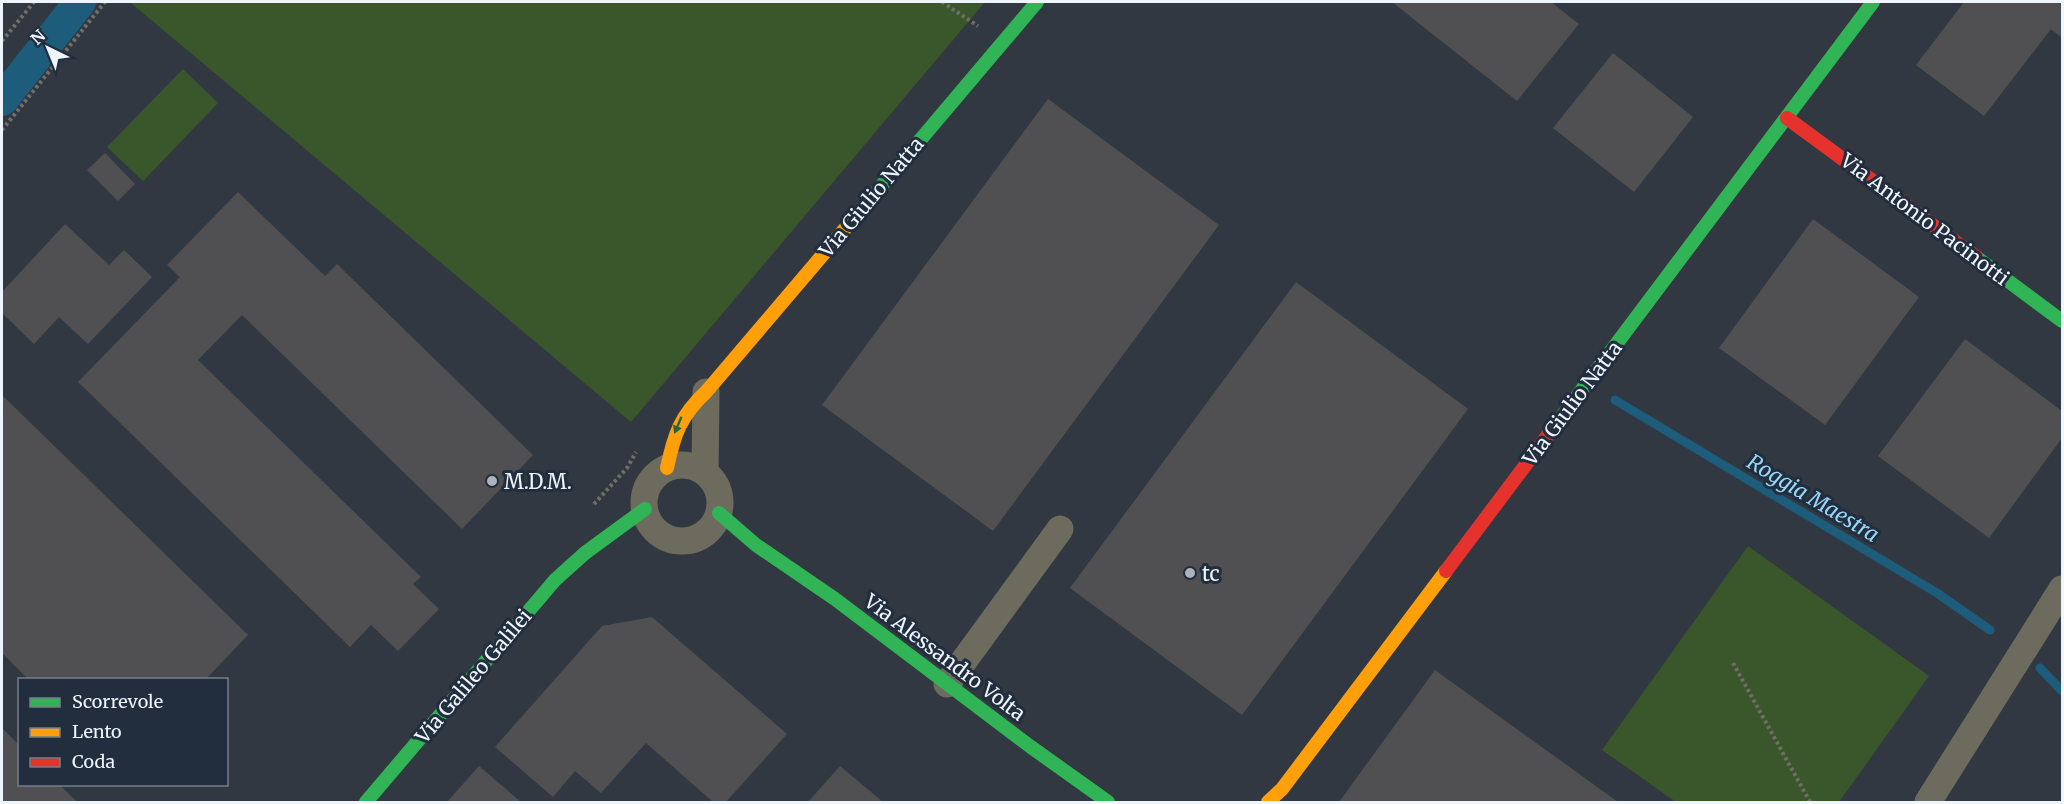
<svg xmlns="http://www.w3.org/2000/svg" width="2064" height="804" font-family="Merriweather,serif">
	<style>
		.green { fill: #3a572c }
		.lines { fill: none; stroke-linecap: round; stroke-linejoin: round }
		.stream { stroke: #1d5c7a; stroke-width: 9 }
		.canal { stroke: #1d5c7a; stroke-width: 32 }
		.building { fill: #505053 }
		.path { stroke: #716f68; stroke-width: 4; stroke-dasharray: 3 3; stroke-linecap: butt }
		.street { stroke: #6d6a5e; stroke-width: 27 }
		.fast { stroke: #30b455; stroke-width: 14 }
		.slow { stroke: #ff9f0a; stroke-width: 14 }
		.jam { stroke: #e5322d; stroke-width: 14 }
		.oneway { fill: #286347 }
		.poi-dot { fill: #acb3bb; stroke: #222d3d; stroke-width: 2 }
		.labels { text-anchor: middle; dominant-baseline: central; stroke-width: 6; stroke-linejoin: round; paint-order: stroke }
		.street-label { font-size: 20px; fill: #eff5fd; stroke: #222d3d }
		.poi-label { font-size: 20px; fill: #eff5fd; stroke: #222d3d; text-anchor: start }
		.water-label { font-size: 21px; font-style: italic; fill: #97d7f9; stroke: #222d3d }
	</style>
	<rect width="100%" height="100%" fill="#313841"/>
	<g class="green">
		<path d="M133,2H985L631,422L131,3Z"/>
		<path d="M183,69L218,103L143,181L107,147Z"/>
		<path d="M1748,546L1929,676L1839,802H1676L1602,750Z"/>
	</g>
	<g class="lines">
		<g class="stream">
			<path d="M1615,400L1937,593L1990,630"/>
			<path d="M2040,668L2062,691"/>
		</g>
		<path class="canal" d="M2,100L80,2"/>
	</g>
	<g class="building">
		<path d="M1392,2H1551L1579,24L1517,101Z"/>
		<path d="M1964,2H2062V38L2051,29L1984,116L1916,65Z"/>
		<path d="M1613,53L1693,117L1634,192L1553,128Z"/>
		<path d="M1048,99L1219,225L993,531L822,405Z"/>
		<path d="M105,153L135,184L118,201L87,170Z"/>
		<path d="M238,192L325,276L337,264L533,455L462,529L242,315L198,360L421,577L413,584L439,609L398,651L371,625L350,647L78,382L180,277L167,265Z"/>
		<path d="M1813,219L1919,297L1825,425L1719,348Z"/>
		<path d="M65,224L109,265L124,250L152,277L88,344L59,317L34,344L2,313V292Z"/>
		<path d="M1296,282L1468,409L1242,715L1070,588Z"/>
		<path d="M1965,339L2062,411V438L1989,538L1878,456Z"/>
		<path d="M2,395L248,635L205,680H29L2,653Z"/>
		<path d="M652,617L787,734L726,802H713L646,743L601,793L575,771L553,797L495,747L602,626Z"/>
		<path d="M1435,670L1618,802H1339Z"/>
		<path d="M2,728L20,746V784H59L77,802H2Z"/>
		<path d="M479,766L521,802H447Z"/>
		<path d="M840,766L883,802H808Z"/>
	</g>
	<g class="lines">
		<g class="path">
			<path d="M942,2L978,26"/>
			<path d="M2,41L34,2"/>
			<path d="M2,130L105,2"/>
			<path d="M594,504L627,468L636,452"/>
			<path d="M1733,663L1810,802"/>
		</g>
		<g class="street">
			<circle cx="682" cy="503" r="38"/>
			<path d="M705,472L706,392"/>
			<path d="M947,684L1060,529"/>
			<path d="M1928,802L2062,589"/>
		</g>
		<g class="fast">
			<path d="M866,204L1037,2"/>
			<path d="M1976,257L2062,321"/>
			<path d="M1554,427L1873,2"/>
			<path d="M719,513L756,545L835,599L1031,747L1108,802"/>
			<path d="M366,802L555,580L585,553L645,509"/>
		</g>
		<g class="slow">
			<path d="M667,468C674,435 680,416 706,392L866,204"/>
			<path d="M1268,802L1282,789L1446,571"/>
		</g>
		<g class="jam">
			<path d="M1787,118L1976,257"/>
			<path d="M1446,571L1554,427"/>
		</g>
	</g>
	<defs><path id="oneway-solid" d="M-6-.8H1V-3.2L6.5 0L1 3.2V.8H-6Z" transform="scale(1.5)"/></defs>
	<use class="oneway" href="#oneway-solid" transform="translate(678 425) rotate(113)"/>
	<g class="poi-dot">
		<circle cx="492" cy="481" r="6"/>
		<circle cx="1190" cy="573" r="6"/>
	</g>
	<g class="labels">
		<g class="street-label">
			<text transform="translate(871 197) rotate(-50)">Via Giulio Natta</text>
			<text transform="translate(1925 219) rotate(37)">Via Antonio Pacinotti</text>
			<text transform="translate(1572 403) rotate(-53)">Via Giulio Natta</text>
			<text transform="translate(945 657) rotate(37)">Via Alessandro Volta</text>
			<text transform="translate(473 676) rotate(-50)">Via Galileo Galilei</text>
		</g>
		<g class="poi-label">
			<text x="504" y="481">M.D.M.</text>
			<text x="1202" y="573">tc</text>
		</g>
		<g class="water-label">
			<text transform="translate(1813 498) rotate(31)">Roggia Maestra</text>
		</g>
	</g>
	<rect width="2064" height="804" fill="none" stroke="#eff5fd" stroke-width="6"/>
	<rect x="18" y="678" width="210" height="108" fill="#222d3d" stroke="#747d8a" stroke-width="1.5"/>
	<rect x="30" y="698" width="30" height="9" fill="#30b455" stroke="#747d8a" stroke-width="1.5"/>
	<text x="72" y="708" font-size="18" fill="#eff5fd">Scorrevole</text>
	<rect x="30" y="728" width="30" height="9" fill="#ff9f0a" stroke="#747d8a" stroke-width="1.5"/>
	<text x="72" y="738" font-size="18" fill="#eff5fd">Lento</text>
	<rect x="30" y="758" width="30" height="9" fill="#e5322d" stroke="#747d8a" stroke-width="1.5"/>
	<text x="72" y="768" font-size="18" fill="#eff5fd">Coda</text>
	<g transform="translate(48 48) rotate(317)" stroke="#222d3d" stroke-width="4.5" paint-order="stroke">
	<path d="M0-4.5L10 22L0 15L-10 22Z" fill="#eff5fd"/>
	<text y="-9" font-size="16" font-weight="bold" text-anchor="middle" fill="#eff5fd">N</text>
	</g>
</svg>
